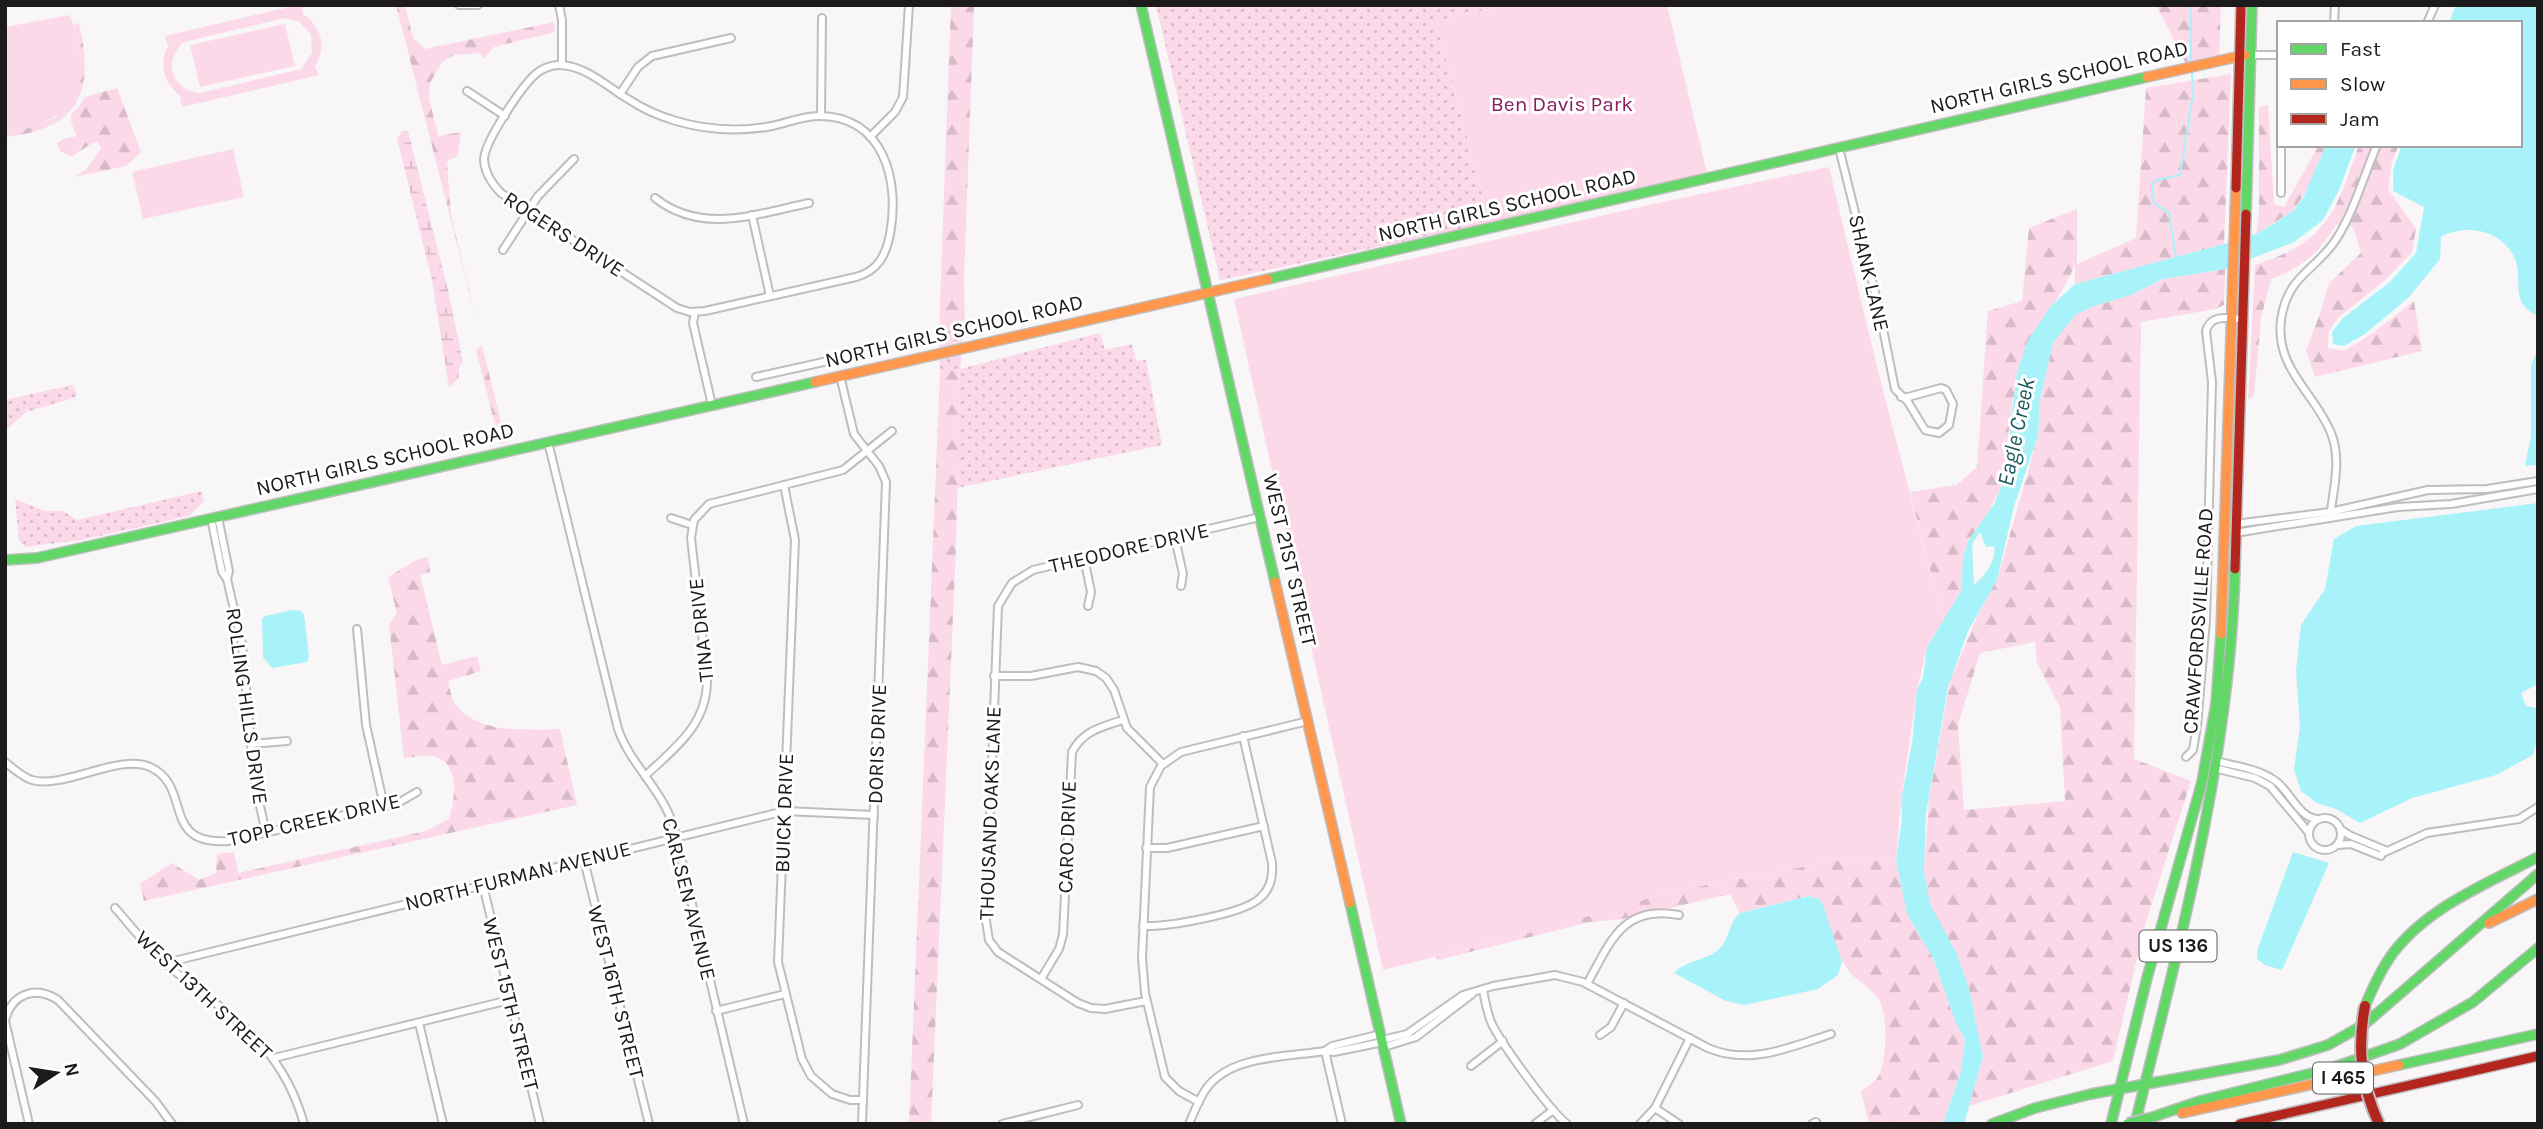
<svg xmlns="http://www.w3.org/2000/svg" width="2543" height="1129" font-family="Karla,sans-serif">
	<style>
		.grass { fill: url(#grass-dots) }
		.forest { fill: url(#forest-firs); fill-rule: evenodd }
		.wetland { fill: url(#wetland-marsh) }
		.green { fill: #fcd9e9; fill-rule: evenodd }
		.water { fill: #a8f2fa; fill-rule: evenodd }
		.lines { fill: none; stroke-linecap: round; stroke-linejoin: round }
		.stream { stroke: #a8f2fa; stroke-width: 2 }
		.street-casing { stroke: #bfbebe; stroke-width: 10 }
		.fast-casing { stroke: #bfbebe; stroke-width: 12 }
		.slow-casing { stroke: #bfbebe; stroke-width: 12 }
		.jam-casing { stroke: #bfbebe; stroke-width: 12 }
		.street { stroke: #fefefe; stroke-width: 6 }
		.fast { stroke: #63d668; stroke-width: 9 }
		.slow { stroke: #ff974d; stroke-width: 9 }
		.jam { stroke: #b3261e; stroke-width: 9 }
		.fast-bridge-casing { stroke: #bfbebe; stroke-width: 14; stroke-linecap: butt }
		.jam-bridge-casing { stroke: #bfbebe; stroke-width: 14; stroke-linecap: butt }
		.fast-bridge { stroke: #63d668; stroke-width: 10 }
		.jam-bridge { stroke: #b3261e; stroke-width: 10 }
		.labels { text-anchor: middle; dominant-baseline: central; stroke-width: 6; stroke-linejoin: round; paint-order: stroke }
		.shield { fill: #fff; stroke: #605f5f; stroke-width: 2 }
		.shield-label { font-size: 19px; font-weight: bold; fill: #1c1a1b }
		.street-label { font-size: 21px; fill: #1c1a1b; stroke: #fff }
		.park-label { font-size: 21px; fill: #891d5e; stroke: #fff }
		.water-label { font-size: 23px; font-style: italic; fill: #1e5b61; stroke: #fff }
	</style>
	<defs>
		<pattern id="grass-dots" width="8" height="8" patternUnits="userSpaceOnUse" patternTransform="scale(1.75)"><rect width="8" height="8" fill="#fcd9e9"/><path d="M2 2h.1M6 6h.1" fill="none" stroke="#d7bac7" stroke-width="1.8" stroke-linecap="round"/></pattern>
		<pattern id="forest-firs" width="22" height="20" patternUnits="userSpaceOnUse" patternTransform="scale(1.75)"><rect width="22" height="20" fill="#fcd9e9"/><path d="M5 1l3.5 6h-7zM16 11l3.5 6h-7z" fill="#d7bac7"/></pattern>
		<pattern id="wetland-marsh" width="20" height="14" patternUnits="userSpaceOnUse" patternTransform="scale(1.75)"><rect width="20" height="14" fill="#fcd9e9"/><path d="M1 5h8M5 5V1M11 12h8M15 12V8" fill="none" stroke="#d7bac7"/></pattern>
	</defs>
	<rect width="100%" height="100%" fill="#f8f6f7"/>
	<g class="grass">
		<path d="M1156,5H1507L1436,21L1490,223L1220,280Z"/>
		<path d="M965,324L960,369L1100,333L1105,350L1132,344L1136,361L1146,360L1162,445L957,488L960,369L940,373L939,330Z"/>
		<path d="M72,385L77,394L74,398L26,412L5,431V400Z"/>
		<path d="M202,491L204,501L189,516L81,540L25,547L19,540L15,499L45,511H63L77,520Z"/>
	</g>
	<g class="forest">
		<path d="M396,5H405L413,38L425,49L554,22L555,32L494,47L484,58L478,53L454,55L442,62L430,83L429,98L438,136L461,132L458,156L449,160L447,164L451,215L480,334Z"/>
		<path d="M951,5H974L964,280L965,324L939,330Z"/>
		<path d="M2156,5H2221L2219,58L2186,64Z"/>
		<path d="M79,23C95,92 80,129 5,137V131C23,132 40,124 56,117L81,57L74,25Z"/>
		<path d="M2231,74L2224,244L2075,284V266L2017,372L2001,487L1989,511L1968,541L1963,557L1961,591L1943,621L1910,492L1957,485L1977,467L1988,311L2022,301L2029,228L2077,209V264L2136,238L2146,88Z"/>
		<path d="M117,88L141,152L126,166L74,177L86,170L101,148L98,142H94L71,157L60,151L57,143L64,139L77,136C64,108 74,118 85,97Z"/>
		<path d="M2268,105L2274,204L2284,207L2319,145H2327L2310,185L2294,210L2256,234L2259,215V107Z"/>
		<path d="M2359,145H2399L2392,162L2388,189L2416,229L2412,252L2384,281L2338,318L2329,331L2328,348L2344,351L2373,333L2414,301L2422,351L2315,377L2306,351L2322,308L2329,283L2361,253L2353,227L2337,224C2317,254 2305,266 2271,279L2261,318L2254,396L2248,400L2255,265C2329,241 2335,213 2359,145Z"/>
		<path d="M2225,269L2224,305L2215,309L2141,322L2134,759L2191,781L2144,928L2113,1061L1969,1106L1983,1056L1969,989L1930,904L1924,871L1929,799L1950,681L1982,605L1997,580L2038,436L2040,399L2053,343L2075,315L2094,306L2131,295L2163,279ZM2035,642L2037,663L2060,707L2065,801L1964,810L1958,725L1980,653Z"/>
		<path d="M482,345L506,443L500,444L476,350Z"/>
		<path d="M960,369L956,547L931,1124H909L940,373Z"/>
		<path d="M428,557L430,572L420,575L442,665L477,656L481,671L448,681C450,690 452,701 458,708C482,734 528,730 560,729L577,805L144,901L140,884L172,863L199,880L216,873L217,854L234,852L238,873L426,831L449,819C455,800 461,761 432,756C424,755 413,758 404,758L389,625L397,613L388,577L416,560Z"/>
		<path d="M1896,860L1907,914L1933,958L1957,1026L1965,1039L1961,1071L1943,1124H1869L1861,1091C1867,1087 1874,1083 1878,1077C1887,1062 1889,1011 1877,997C1866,984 1851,978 1843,962C1833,944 1827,920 1821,900L1809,896L1740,913L1730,894L1622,919L1590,922L1438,960L1435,957L1531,932L1674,891L1834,861Z"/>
	</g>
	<path class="wetland" d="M402,131H408L448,290L463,362L459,368V378L449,388L432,280L397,139Z"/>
	<g class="green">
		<path d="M298,5H302L303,14C322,27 327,47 315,67L319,75L182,107L180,99L182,97C163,84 158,64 169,44H167L165,36ZM284,18L298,21L311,34L312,53L301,69L200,93C172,91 162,60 184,42Z"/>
		<path d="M1507,5H1667L1707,173L1490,223L1436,21Z"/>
		<path d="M70,15C85,58 91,101 42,123C31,128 18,132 5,131V27Z"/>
		<path d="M285,24L295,66L200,87L190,45Z"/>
		<path d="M233,149L244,197L143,219L132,172Z"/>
		<path d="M1829,167L1878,371L1943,621L1927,647L1917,690L1901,800L1896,860L1834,861L1674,891L1548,928L1383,970L1234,299L1649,205Z"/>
	</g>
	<g class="water">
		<path d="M2456,5H2538V316C2508,302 2524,281 2515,259C2503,230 2466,223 2441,237L2440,259L2409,297L2365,334L2344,346L2333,344L2332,332L2343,318L2390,282L2416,253L2424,207L2393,191V170L2402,145H2520V23H2449Z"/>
		<path d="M2326,145H2356L2339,190L2323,220L2294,242L2225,269L2163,279L2131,295L2094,306L2075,315L2053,343L2040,399L2038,436L2014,506L1997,580L1968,631L1948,687L1926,814L1924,871L1930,904L1957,954L1969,989L1983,1056L1964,1124H1943L1961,1071L1965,1039L1957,1026L1933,958L1907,914L1896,860L1902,818L1901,800L1912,744L1917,690L1923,678L1927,647L1961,591L1963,557L1968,541L1994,504L2004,480L2017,372L2028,340L2050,307L2075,284L2224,244L2256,234L2275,223L2294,210L2303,198ZM1980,532L1986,547L1994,546C1997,560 1984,577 1974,585L1972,544Z"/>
		<path d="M2538,348V465L2525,466L2531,436V365Z"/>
		<path d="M2538,503V684L2521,693L2526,706L2538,708V736L2533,755L2496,775L2412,798L2360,823L2336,809L2317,803L2301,791L2294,769L2300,727L2296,671L2301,625L2325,589L2334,539L2356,526Z"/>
		<path d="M293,610L301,611L304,615L309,656L307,662L272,668L263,657L262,619L265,616Z"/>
		<path d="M2293,852L2329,863L2282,970L2265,965L2257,959L2258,948Z"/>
		<path d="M1809,896L1821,900L1842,961L1838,975L1818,989L1744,1005L1726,1001L1674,973C1685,961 1704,961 1718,950C1730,940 1728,923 1740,913Z"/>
	</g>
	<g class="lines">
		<g class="stream">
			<path d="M2191,5V64"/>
			<path d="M2176,257L2169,213L2154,203L2152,187L2154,181L2180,175L2193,93L2192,73"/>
		</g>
		<g class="street-casing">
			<g id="street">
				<path d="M459,5H478"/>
				<path d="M559,5L562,20V65"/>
				<path d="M2334,23L2335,5"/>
				<path d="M2427,23L2435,5"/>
				<path d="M2250,55H2279"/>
				<path d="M557,65C584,64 606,86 628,99C643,109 659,116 676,121C707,130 740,132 772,126C787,123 802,116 819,116C884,116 900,181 890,234C886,255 878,271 856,277L705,311L690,312L677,308L501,193C492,184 485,174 484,160C484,142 523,84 537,73C543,68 550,66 557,65Z"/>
				<path d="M467,91L505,116"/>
				<path d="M620,94L638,67L652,56L731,38"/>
				<path d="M821,116L822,18"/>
				<path d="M870,137L895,112L903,97L909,5"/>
				<path d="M2281,145V193"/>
				<path d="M1839,148L1879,309L1895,389L1908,402L1925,430L1939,433L1949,425L1953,404L1946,390L1941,388L1908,397H1901"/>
				<path d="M655,198C702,235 756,214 809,203"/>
				<path d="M752,215L770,296"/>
				<path d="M503,250L538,196L574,159"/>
				<path d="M695,312L693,323L712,405"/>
				<path d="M840,376L854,434L879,466L886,482L862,1124"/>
				<path d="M756,377L855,355"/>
				<path d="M548,442L618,729C631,766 663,790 674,828L744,1124"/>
				<path d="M784,485L795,540L778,962L802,1059L811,1076L832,1094L850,1100H863"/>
				<path d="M218,517L229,571L227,579L242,644L254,779L266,833"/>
				<path d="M211,518L222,572L227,579"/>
				<path d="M671,518L692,525"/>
				<path d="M2330,518C2333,490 2342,460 2331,433C2315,393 2275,369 2281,320C2287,275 2317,270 2337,238C2354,211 2364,175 2377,145"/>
				<path d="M2235,524L2330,512L2428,490L2487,489L2538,481"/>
				<path d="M2235,533L2398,507L2451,504L2538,489"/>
				<path d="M1175,538L1183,574L1181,586"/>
				<path d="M1084,558L1091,592L1088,606"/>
				<path d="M357,629L366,725L384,806"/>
				<path d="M994,676H1031L1078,667L1096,671L1106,678L1114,690L1127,728L1163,764"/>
				<path d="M251,744L287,741"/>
				<path d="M2186,757L2193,750L2197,726L2206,620L2212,382L2206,331C2211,314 2227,318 2242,319"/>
				<path d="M2215,761C2236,766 2261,769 2278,783C2291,794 2300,819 2319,819"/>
				<path d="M5,762C13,768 22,777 32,780C65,789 119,753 150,767C193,786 160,846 228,841L398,803L417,792"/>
				<path d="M2214,768L2255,778L2270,786L2309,833"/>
				<path d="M645,776C676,747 708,724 707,678L691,538L694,520L709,504L843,470L892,431"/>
				<circle cx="2325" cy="834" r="16"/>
				<path d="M2340,829L2349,835L2385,850"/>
				<path d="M2337,845L2351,844L2381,856"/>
				<path d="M1146,848H1167L1264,826"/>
				<path d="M2383,853L2427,833L2519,819L2538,807"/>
				<path d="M584,860L649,1124"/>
				<path d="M483,885L540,1124"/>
				<path d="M115,908C131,926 147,947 166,964C227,1015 281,1041 304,1124"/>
				<path d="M1143,926C1167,927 1244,914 1260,898C1271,889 1273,876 1272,863L1243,736"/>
				<path d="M166,963L785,811L874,815"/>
				<path d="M1041,979L1059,949L1063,935L1072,752C1083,731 1101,727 1123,720"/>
				<path d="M1587,984C1610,943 1622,904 1679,915"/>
				<path d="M1483,990C1485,1000 1487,1012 1491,1022C1500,1042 1550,1111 1567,1124"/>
				<path d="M1146,1001L1105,1009L1091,1008L1078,1003L998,952L989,940L986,921L998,606L1012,583L1033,570L1260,517"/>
				<path d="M716,1011L785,994"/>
				<path d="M419,1023L443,1124"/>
				<path d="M1600,1035L1611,1027L1624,1003"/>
				<path d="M1382,1040L1407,1034L1463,995L1493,986L1555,975L1583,982L1708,1048C1750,1066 1790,1047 1831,1034"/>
				<path d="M1384,1047L1416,1037L1472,994"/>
				<path d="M1325,1051L1342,1124"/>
				<path d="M1325,1051L1332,1046L1381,1034"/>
				<path d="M274,1058L509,1000"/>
				<path d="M1471,1066L1503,1041"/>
				<path d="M1199,1102L1179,1091L1165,1077L1145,993L1142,958L1150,787L1161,766L1181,752L1308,721"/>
				<path d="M1655,1108L1679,1124"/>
				<path d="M29,1124L5,1021C11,994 35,985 58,1000L156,1102L172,1124"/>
				<path d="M1002,1124L1078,1105"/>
				<path d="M1189,1124C1194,1112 1199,1099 1206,1089C1230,1055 1287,1057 1325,1051L1334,1052L1383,1042"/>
				<path d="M1535,1124L1553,1110"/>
				<path d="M1640,1124L1655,1108L1690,1038"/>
				<path d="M1812,1124L1816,1122"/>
			</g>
		</g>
		<g class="fast-casing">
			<g id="fast">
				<path d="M1141,5L1275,582"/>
				<path d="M2246,214L2252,5"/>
				<path d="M1268,279L2147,77"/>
				<path d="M5,560L37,558L815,382"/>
				<path d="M1350,903L1401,1124"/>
				<path d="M2365,1006C2373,987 2381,969 2393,953C2428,907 2488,883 2538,857"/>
				<path d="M2399,1065L2538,1034"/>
				<path d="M2147,1119L2200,1101L2329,1069L2400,1044L2473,1002L2538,948"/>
				<path d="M1992,1124L2035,1108L2091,1094L2279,1060L2328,1045L2365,1024L2538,874"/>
				<path d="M2111,1124L2147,978L2202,782L2216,704L2221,634"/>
				<path d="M2135,1124C2180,942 2230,757 2235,569"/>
			</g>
		</g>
		<g class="slow-casing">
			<g id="slow">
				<path d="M2147,77L2245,55"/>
				<path d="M815,382L1268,279"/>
				<path d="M1275,582L1350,903"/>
				<path d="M2221,634L2236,188"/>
				<path d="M2489,923L2538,899"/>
				<path d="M2182,1113L2399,1065"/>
			</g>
		</g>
		<g class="jam-casing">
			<g id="jam">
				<path d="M2236,188L2241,5"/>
				<path d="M2235,569L2246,214"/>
				<path d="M2240,1124L2538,1056"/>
			</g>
		</g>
		<use href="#street" class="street"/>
		<use href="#fast" class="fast"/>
		<use href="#slow" class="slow"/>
		<use href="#jam" class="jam"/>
		<g class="fast-bridge-casing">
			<path id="fast-bridge" d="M2128,1124L2147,1119"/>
		</g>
		<g class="jam-bridge-casing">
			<path id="jam-bridge" d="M2365,1006C2357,1048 2361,1085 2379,1124"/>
		</g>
		<use href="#fast-bridge" class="fast-bridge"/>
		<use href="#jam-bridge" class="jam-bridge"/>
	</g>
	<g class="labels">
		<g class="shield">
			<rect x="2139.5" y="930.5" width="77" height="31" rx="5"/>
			<rect x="2313" y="1062.5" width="60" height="31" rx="5"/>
		</g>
		<g class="shield-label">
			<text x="2178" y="946">US 136</text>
			<text x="2343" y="1078">I 465</text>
		</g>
		<g class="street-label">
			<text transform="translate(2059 77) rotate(-13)">NORTH GIRLS SCHOOL ROAD</text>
			<text transform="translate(1507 205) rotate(-13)">NORTH GIRLS SCHOOL ROAD</text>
			<text transform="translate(564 234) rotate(33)">ROGERS DRIVE</text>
			<text transform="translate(1869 273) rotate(77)">SHANK LANE</text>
			<text transform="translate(954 331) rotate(-13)">NORTH GIRLS SCHOOL ROAD</text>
			<text transform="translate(385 459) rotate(-13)">NORTH GIRLS SCHOOL ROAD</text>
			<text transform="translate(1129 548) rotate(-13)">THEODORE DRIVE</text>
			<text transform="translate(1290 560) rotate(77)">WEST 21ST STREET</text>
			<text transform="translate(2198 621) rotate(-86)">CRAWFORDSVILLE ROAD</text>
			<text transform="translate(701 630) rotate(-96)">TINA DRIVE</text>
			<text transform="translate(247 706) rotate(82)">ROLLING HILLS DRIVE</text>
			<text transform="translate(877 744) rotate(-88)">DORIS DRIVE</text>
			<text transform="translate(784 813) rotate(-88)">BUICK DRIVE</text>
			<text transform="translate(990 813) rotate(-88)">THOUSAND OAKS LANE</text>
			<text transform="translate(314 820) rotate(-13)">TOPP CREEK DRIVE</text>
			<text transform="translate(1067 837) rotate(-88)">CARO DRIVE</text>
			<text transform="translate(518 876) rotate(-14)">NORTH FURMAN AVENUE</text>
			<text transform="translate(689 899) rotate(76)">CARLSEN AVENUE</text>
			<text transform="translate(616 992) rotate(76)">WEST 16TH STREET</text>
			<text transform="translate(204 995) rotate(43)">WEST 13TH STREET</text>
			<text transform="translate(511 1004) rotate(76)">WEST 15TH STREET</text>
		</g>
		<g class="park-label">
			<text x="1562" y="104">Ben Davis Park</text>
		</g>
		<g class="water-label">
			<text transform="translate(2016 432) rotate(-78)">Eagle Creek</text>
		</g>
	</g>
	<rect width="2543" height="1129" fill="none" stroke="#1c1a1b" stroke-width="14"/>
	<rect x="2277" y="21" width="245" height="126" fill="#ffffff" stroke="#a4a3a4" stroke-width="2"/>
	<rect x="2291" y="44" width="35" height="10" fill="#63d668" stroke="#a4a3a4" stroke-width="2"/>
	<text x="2340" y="56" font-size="21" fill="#1c1a1b">Fast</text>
	<rect x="2291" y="79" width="35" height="10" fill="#ff974d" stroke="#a4a3a4" stroke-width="2"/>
	<text x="2340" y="91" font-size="21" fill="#1c1a1b">Slow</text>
	<rect x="2291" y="114" width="35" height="10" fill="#b3261e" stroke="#a4a3a4" stroke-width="2"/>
	<text x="2340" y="126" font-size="21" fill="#1c1a1b">Jam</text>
	<g transform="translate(56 1073) rotate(78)" stroke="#ffffff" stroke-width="5" paint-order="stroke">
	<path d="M0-5L12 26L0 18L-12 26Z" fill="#1c1a1b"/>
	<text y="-10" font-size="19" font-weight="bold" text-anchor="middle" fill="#1c1a1b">N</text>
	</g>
</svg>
